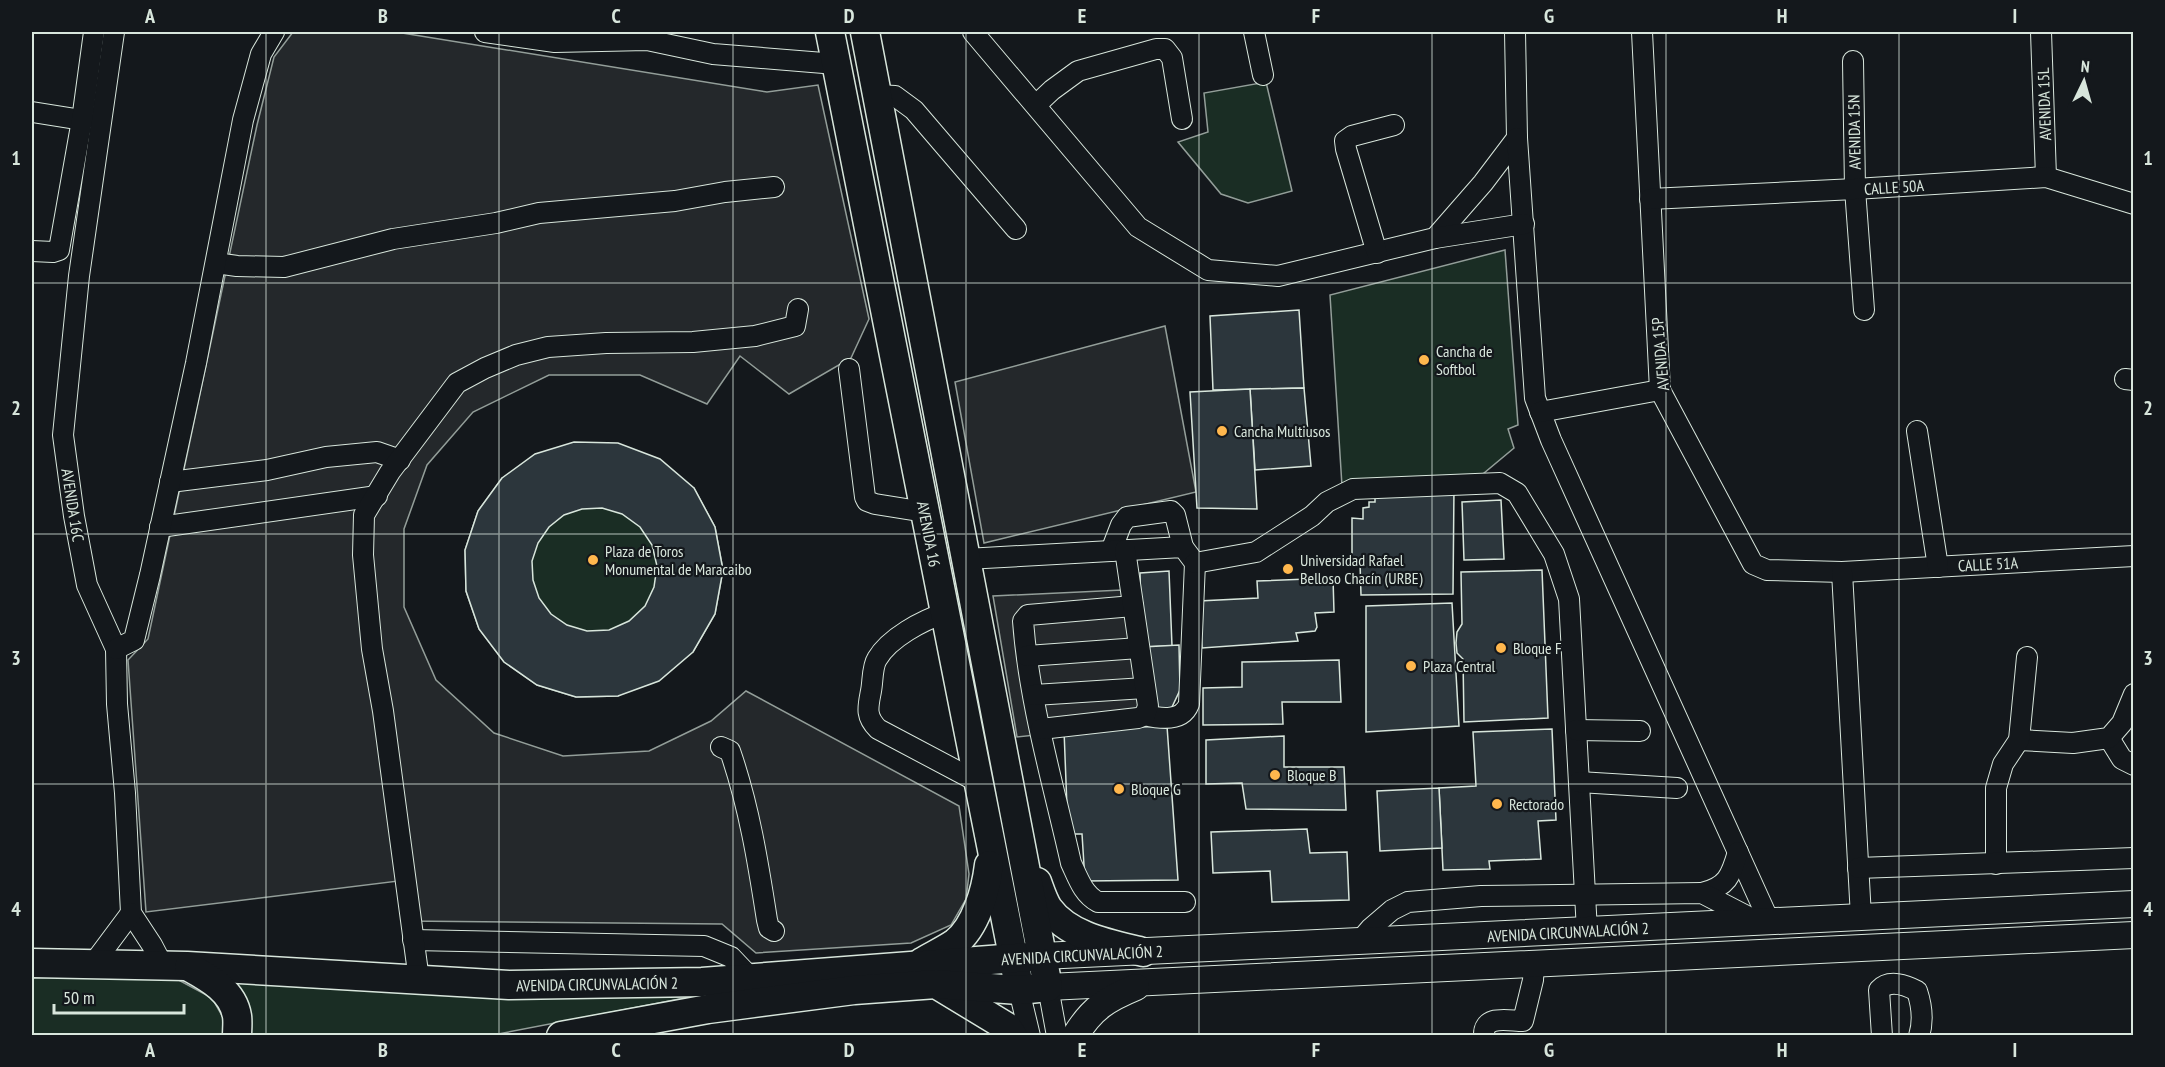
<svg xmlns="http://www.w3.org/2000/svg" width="2165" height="1067" font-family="'PT Sans Narrow',sans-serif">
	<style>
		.green { fill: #1a2d24; stroke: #939e99; stroke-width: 1.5 }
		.parking { fill: #24282b; stroke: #939e99; stroke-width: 1.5 }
		.building { fill: #2c363c; stroke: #d8e6dc; stroke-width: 1.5; fill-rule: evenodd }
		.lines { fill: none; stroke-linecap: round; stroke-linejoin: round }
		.minor-casing { stroke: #d8e6dc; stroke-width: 22 }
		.major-casing { stroke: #d8e6dc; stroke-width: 28 }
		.highway-casing { stroke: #d8e6dc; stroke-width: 31 }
		.minor { stroke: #14181c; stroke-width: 20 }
		.major { stroke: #14181c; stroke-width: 26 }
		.highway { stroke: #14181c; stroke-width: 28 }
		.grid { fill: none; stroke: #d8e6dc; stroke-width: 1.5; stroke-opacity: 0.55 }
		.poi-dot { fill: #ffb74d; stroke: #14181c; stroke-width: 2 }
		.labels { text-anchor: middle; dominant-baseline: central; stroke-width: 4.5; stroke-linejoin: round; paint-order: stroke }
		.street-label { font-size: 16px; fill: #d8e6dc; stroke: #14181c }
		.poi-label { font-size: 16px; fill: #d8e6dc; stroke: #14181c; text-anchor: start }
		.neatline { fill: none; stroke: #d8e6dc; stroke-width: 2 }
		.grid-label { font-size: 20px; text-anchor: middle; font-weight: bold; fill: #d8e6dc }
	</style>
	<rect width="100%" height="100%" fill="#14181c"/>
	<g class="green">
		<path d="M1266,82L1292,191L1248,203L1221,194L1178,142L1208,132L1204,93Z"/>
		<path d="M1505,250L1518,425L1508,429L1514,448L1478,478L1342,486L1330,295Z"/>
		<path d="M502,478L694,488L715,527L723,570L715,614L693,652L618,696L576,697L537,685L504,662L479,629L466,591L465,550L478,511Z"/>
		<path d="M95,976L175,978L212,998L225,1021L228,1035H32V978Z"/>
		<path d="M225,979L489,996H695L493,1035L248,1036Z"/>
	</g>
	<g class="parking">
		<path d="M293,32H396L767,92L818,85L869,319L851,358L789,394L740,356L707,404L640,375H549L473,412L427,465L404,529V607L436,680L494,733L563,756L649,751L711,721L746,691L959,806L969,874L966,899L951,925L911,943L756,953L722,924L404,921L398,881L146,912L128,660L148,639L257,125L274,57Z"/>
		<path d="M1165,326L1196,492L984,543L955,382Z"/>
		<path d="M1122,590L1149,723L1017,737L993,596Z"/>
	</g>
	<g class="building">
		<path d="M1299,310L1304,388L1213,390L1210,316Z"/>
		<path d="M1304,388L1311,466L1255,470L1250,389Z"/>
		<path d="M1250,389L1257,509L1197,508L1190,392Z"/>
		<path d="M574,442L618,443L660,459L694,488L715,527L723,570L715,614L693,652L659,681L618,696L576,697L537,685L504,662L479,629L466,591L465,550L478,511L502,478L535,454ZM602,508L622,514L640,527L652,545L657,566L654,587L645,606L629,621L609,630L587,631L567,625L551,614L539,598L533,580L532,561L538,543L549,527L564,515L582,509Z"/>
		<path d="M1454,487L1453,594L1361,595L1360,562L1352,561V518L1363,519V508L1369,507V502H1375V490Z"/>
		<path d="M1501,500L1504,559L1464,560L1462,502Z"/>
		<path d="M1542,570L1548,718L1464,722L1463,659L1457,653L1456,643L1457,632L1462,624L1461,572Z"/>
		<path d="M1169,571L1172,646L1142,647L1140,573Z"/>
		<path d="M1333,578L1334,612L1315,613L1317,627L1315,631L1296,633L1298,641L1202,648L1199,601L1258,598L1257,581Z"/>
		<path d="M1452,603L1459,726L1366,732V606Z"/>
		<path d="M1179,645L1180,690L1171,709L1156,713L1142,647Z"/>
		<path d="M1339,660L1341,702H1282L1283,724L1203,725V688L1242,687V662Z"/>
		<path d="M1167,726L1178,880L1085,881L1082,834H1068L1064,730Z"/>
		<path d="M1552,729L1556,820L1538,821L1541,859L1489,861L1490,869L1443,870L1439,788L1476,786L1473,732Z"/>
		<path d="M1284,736V767H1344L1346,810L1246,809L1242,783L1206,784V740Z"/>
		<path d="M1439,788L1442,848L1380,851L1377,791Z"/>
		<path d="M1307,829L1310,853L1347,852L1349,900L1272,902L1270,871L1213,873L1211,832Z"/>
	</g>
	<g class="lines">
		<g class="minor-casing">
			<g id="minor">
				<path d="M114,32L79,276L63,435L74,516L87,585L116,649L117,704L125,793L131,913L152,945L163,966"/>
				<path d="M485,32L555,42L647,40L713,54L836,64"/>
				<path d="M973,32L1138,227L1208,270L1278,276L1435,238L1483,183L1517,138L1515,32"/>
				<path d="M1254,32L1263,75"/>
				<path d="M1642,32L1660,390L1753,564L1767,570L1842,572L2134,556"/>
				<path d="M2041,32L2046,177"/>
				<path d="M1853,61L1855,189L1864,310"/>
				<path d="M877,95L895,96L914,110L1016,229"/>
				<path d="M1036,105L1052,90L1078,71L1156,49H1165L1172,58L1182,119"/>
				<path d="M32,112L82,120"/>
				<path d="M1517,138L1535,398L1551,440L1770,923"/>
				<path d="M1650,199L1855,189L2046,177L2134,204"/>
				<path d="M1435,238L1524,224"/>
				<path d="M32,251L53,252L59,250L82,120L94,32"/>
				<path d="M1377,253L1346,149L1345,141L1352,136L1394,125"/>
				<path d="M216,263L237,266L284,267L393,239L496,223L539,213L675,201L725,192L774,187"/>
				<path d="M849,369L865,497L867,501L875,504L925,512"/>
				<path d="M2125,379L2134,380"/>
				<path d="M1540,412L1660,390"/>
				<path d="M1917,431L1938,567"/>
				<path d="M170,482L267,470L326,457L377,452L400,460"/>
				<path d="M160,527L377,496"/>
				<path d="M1111,551L1121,525L1127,517L1171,511L1175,515L1183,547"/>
				<path d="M966,559L1183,547L1195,563L1189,704C1182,722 1161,719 1145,715"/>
				<path d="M1195,563L1256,552L1312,516L1327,502L1353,489L1500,483L1517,493L1554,554L1569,599L1587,931"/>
				<path d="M1842,572L1861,917"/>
				<path d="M1133,606L1028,615L1023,621C1029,702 1053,783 1071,863C1078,878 1083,894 1098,902H1185"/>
				<path d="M945,613C923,620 889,638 877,659C872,667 873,681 871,691C868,707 865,716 878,729L978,782"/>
				<path d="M116,649L134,640L150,575L196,363L243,120L261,54L274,32"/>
				<path d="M1027,656L1139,648"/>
				<path d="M1034,695L1145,688"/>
				<path d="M1041,729L1138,718L1145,715L1148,706L1125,550"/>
				<path d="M1576,730L1640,731"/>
				<path d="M2109,738L2122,759L2134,765"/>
				<path d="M2019,740L2073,743L2109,738L2122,723L2134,694"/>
				<path d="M721,747L730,751C749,806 758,862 767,920L769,928L774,931"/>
				<path d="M1579,782L1677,788"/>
				<path d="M1996,864V788L2003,764L2019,740L2027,657"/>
				<path d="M1858,868L2134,858"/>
				<path d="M1702,893C1727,887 1731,876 1738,852"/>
				<path d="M413,940L704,946L731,957L751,978"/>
				<path d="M1359,942L1371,928L1392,910L1408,902L1481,896L1702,893L1760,923"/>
				<path d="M93,964L131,913"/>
				<path d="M419,980L383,711L372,649L363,555L364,515L390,472L457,383L485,368L516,355L548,347L606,343L693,342L755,336L795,326L798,309"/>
				<path d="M1048,987L1057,1036"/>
				<path d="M1019,990L1030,1036"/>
				<path d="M1484,1036C1483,1014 1508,1021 1523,1021L1533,980L1534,964"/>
				<path d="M1882,1036L1879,990C1889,979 1906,985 1917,991C1922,1006 1924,1020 1919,1036"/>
			</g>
		</g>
		<g class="major-casing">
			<g id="major">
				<path d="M1042,956L2134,904"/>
				<path d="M1048,987L2134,935"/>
				<path d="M1075,1036C1092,1008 1107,999 1136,987"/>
			</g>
		</g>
		<g class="highway-casing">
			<g id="highway">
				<path d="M830,32L1017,976"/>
				<path d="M1037,882C1040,890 1043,900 1048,908C1069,937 1110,944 1143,952"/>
				<path d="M922,962C932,956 945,950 955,943C976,927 986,890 989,865"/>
				<path d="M32,963L187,966L509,985L702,982L1042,956"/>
				<path d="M189,967C209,978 233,991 237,1016C238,1022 237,1030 237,1036"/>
				<path d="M941,987L1007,1027L1013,1036"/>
				<path d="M561,1036L708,1009L854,990L936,984L1019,990L1048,987L865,32"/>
			</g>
		</g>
		<use href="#minor" class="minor"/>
		<use href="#major" class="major"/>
		<use href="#highway" class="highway"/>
	</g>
	<path class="grid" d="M266,32V1036M499,32V1036M733,32V1036M966,32V1036M1199,32V1036M1432,32V1036M1666,32V1036M1899,32V1036M32,283H2134M32,534H2134M32,784H2134"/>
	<g class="poi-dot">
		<circle cx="1424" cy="360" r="6"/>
		<circle cx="1222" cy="431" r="6"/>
		<circle cx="593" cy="560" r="6"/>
		<circle cx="1288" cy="569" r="6"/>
		<circle cx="1501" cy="648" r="6"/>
		<circle cx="1411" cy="666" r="6"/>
		<circle cx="1275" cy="775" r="6"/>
		<circle cx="1119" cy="789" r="6"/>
		<circle cx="1497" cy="804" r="6"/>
	</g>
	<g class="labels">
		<g class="street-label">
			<text transform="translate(2044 104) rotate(-92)">AVENIDA 15L</text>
			<text transform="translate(1854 132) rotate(-91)">AVENIDA 15N</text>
			<text transform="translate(1894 187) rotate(-4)">CALLE 50A</text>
			<text transform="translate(1660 354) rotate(-95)">AVENIDA 15P</text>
			<text transform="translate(73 505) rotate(81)">AVENIDA 16C</text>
			<text transform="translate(929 534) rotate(79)">AVENIDA 16</text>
			<text transform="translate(1988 564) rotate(-3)">CALLE 51A</text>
			<text transform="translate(1568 932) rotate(-3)">AVENIDA CIRCUNVALACIÓN 2</text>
			<text transform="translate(1082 955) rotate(-3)">AVENIDA CIRCUNVALACIÓN 2</text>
			<text transform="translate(597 984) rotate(-1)">AVENIDA CIRCUNVALACIÓN 2</text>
		</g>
		<g class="poi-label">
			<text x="1436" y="351">Cancha de<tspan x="1436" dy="18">Softbol</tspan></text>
			<text x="1234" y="431">Cancha Multiusos</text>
			<text x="605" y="551">Plaza de Toros<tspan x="605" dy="18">Monumental de Maracaibo</tspan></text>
			<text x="1300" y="560">Universidad Rafael<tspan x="1300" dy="18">Belloso Chacín (URBE)</tspan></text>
			<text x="1513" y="648">Bloque F</text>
			<text x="1423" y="666">Plaza Central</text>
			<text x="1287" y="775">Bloque B</text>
			<text x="1131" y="789">Bloque G</text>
			<text x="1509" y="804">Rectorado</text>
		</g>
	</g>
	<rect width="2165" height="1067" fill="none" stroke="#14181c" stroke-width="66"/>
	<g transform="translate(2084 81) rotate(5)" stroke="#14181c" stroke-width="4.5" paint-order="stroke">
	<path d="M0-4.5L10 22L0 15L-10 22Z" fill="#d8e6dc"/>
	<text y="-9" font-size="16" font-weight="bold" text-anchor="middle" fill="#d8e6dc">N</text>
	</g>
	<path d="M54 1004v9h130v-9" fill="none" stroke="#d8e6dc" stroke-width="3"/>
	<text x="63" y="1004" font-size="18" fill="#d8e6dc" stroke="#14181c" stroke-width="4.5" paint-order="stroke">50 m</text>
	<rect x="33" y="33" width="2099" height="1001" class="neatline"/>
	<g class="grid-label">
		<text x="150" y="23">A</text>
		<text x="383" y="23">B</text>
		<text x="616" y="23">C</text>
		<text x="849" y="23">D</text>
		<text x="1082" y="23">E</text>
		<text x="1316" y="23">F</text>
		<text x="1549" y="23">G</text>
		<text x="1782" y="23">H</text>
		<text x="2015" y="23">I</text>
		<text x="16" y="165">1</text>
		<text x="2148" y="165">1</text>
		<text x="16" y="415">2</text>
		<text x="2148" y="415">2</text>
		<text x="16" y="665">3</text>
		<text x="2148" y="665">3</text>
		<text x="16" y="916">4</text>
		<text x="2148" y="916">4</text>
		<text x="150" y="1057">A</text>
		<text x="383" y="1057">B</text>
		<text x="616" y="1057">C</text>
		<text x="849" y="1057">D</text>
		<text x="1082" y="1057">E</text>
		<text x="1316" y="1057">F</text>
		<text x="1549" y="1057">G</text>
		<text x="1782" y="1057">H</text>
		<text x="2015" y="1057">I</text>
	</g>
</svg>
